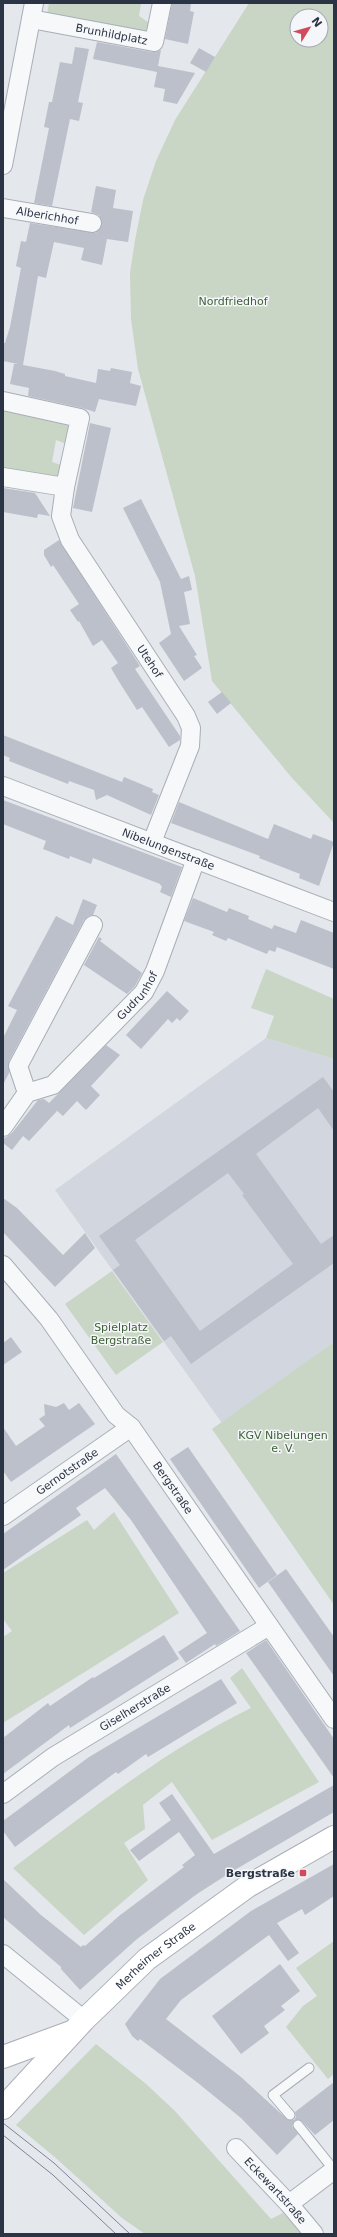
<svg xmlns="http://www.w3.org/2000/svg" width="337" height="2237" font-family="'DejaVu Sans',sans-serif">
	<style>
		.built { fill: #d2d6de }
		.green { fill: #c9d6c5; fill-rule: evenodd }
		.building { fill: #bbc0ca; fill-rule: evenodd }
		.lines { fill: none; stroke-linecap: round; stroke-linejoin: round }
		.lane-casing { stroke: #a9aeb7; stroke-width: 11 }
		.street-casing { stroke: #a9aeb7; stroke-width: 20 }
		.secondary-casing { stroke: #a9aeb7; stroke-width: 24 }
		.lane { stroke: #f7f8fa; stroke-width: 9 }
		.street { stroke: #f7f8fa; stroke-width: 18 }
		.secondary { stroke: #fff; stroke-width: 22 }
		.tram { stroke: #7d8696; stroke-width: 1 }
		.poi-dot { fill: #d1495b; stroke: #f4f6f9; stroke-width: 1.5 }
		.labels { text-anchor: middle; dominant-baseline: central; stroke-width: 3; stroke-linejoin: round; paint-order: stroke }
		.street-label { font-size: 11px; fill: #2b3445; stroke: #f4f6f9 }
		.park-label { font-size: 11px; fill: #3f6138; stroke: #f4f6f9 }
		.poi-label { font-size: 11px; font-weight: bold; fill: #2b3445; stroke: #f4f6f9; text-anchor: end }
	</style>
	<rect width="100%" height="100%" fill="#e4e7ec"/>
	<path class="built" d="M266,1038L334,1059V1342L222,1423L55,1190Z"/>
	<g class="green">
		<path d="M49,3H141L139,16L151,24L144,32L47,15Z"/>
		<path d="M249,3H334V823L292,778L212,681L195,576L138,369L131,319L130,273L135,240L143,200L156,161L175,120ZM297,16H321V40H297Z"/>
		<path d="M3,408L70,426L69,445L56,440L52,462L61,465L59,478L3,471Z"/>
		<path d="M266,969L334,999V1059L266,1038L274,1016L251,1008Z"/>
		<path d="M112,1271L163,1342L116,1375L65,1304Z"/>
		<path d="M334,1342V1605L212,1429Z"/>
		<path d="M114,1512L179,1613L3,1723V1637L12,1631L3,1619V1573L87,1520L94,1530Z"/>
		<path d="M242,1668L319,1782L212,1840L172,1782L143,1805L145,1829L124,1843L148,1880L84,1935L13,1868C91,1810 163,1751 251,1708L230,1678Z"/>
		<path d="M334,1941V2074L328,2079L286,2027L303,2006L317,1996L296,1968Z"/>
		<path d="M96,2044L145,2083L175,2111L271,2219L283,2213L302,2234H145L122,2218L57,2159L16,2125Z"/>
	</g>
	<g class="building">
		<path d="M172,3H191L190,11L194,12L188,44L165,39Z"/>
		<path d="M97,42L152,52L161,50L158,66L195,73L177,104L163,101L165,89L154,87L157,72L93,59Z"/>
		<path d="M75,47L89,49L78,102L83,103L79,121L70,119L52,206L34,203L49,128L44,127L49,102H52L60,62L72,64Z"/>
		<path d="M199,48L215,57L206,72L190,63Z"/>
		<path d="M96,186L116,190L113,208L133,211L128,242L107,239L102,265L81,260L84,248L54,242L46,278L38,276L23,365L55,371L65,374V376L96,383L98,369L110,371L111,368L132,372L130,383L141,386L136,406L99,399L95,412L82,408L28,396L29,388L10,384L14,364H18L3,361V343H5L10,327L21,268L16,266L21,241L26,242L30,223L96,233L102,224L99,215L91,212Z"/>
		<path d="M90,423L111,428L92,512L73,508Z"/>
		<path d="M3,488L35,493L50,516L38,514L37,518L3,512Z"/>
		<path d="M141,499L181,579L189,576L192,590L184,592L190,624L179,626L197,655L194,656L202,668L184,681L159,643L171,634L160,582L123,508Z"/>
		<path d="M59,540L140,666L135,669L180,736V740L169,747L142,707L137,710L118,680L111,668L118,663L102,640L93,646L79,621L78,622L70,610L79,604L53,565L51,567L44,555V550Z"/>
		<path d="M222,692L231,703L217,714L208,702Z"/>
		<path d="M3,735L122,782L124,777L153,789L152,792L159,795L151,815L107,795L96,800L94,790L69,781L68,784L9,761L10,758L3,755Z"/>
		<path d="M3,800L182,867L171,897L160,892L162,887L160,884L93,858L91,864L70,856L69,859L43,849L46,841L3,824Z"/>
		<path d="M179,802L268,839L274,824L311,839L313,834L334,842L319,886L299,878L300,874L259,858L260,856L171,823Z"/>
		<path d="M193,898L227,912L229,908L249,916L248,919L272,929L274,925L296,933L301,920L334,933V969L277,947L275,952L269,950L267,954L228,938L226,941L212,935L214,932L184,921Z"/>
		<path d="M83,899L97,905L93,915L88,916L84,920L9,1061V1073L3,1085V1038L17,1010L8,1006L56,916L73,925Z"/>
		<path d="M99,937L102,939L100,941L142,973L135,986L127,994L84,965Z"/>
		<path d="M167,991L189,1011L180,1021L177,1018L172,1023L168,1019L141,1049L126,1035Z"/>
		<path d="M106,1045L120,1055L91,1086L100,1095L86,1110L77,1101L63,1116L55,1109L57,1111L29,1141L23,1136L12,1150L3,1143V1139L12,1133L38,1100L44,1099L49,1103Z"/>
		<path d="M323,1077L334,1092V1131L318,1108L256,1154L321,1244L334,1235V1263L191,1364L171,1336L164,1341L113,1270L120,1265L99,1236ZM228,1173L244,1194L242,1195L293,1264L200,1331L135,1240Z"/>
		<path d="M3,1198L17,1208L63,1255L85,1233L95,1248L55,1287L3,1232Z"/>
		<path d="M11,1337L22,1352L3,1365V1343Z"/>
		<path d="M64,1403L69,1410L79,1403L95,1424L11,1482L3,1471V1427L16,1446L45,1426L39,1419L45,1415L44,1404L56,1407Z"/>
		<path d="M188,1447L277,1575L259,1588L170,1459Z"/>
		<path d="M116,1454L240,1631L216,1646L215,1644L186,1663L178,1652L207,1633L131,1520L105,1488L76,1508L81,1515L3,1570V1534Z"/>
		<path d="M286,1569L334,1637V1676L268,1582Z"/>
		<path d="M164,1635L179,1659L70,1728L69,1725L3,1774V1738L48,1703L50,1706L93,1677L94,1678Z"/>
		<path d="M266,1640L334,1739V1778L246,1653Z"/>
		<path d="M221,1679L237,1703L148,1757L146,1754L118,1774L116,1772L15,1847L3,1831V1821L89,1757Z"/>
		<path d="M334,1785V1812L228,1874L197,1894L137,1939L80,1990L61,1969V1967L3,1917V1879L41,1915L81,1947L83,1945L85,1946L119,1916L184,1867L182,1865L195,1855L179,1832L139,1861L130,1850L171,1820L159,1803L172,1794L214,1854Z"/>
		<path d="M334,1864V1896L305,1915L302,1909L277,1923L299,1953L288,1961L269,1935L181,2000L166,2019L241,2077L288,2120H294L296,2117L295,2112L334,2082V2120L315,2135L302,2121L295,2120L292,2126L298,2134L277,2155L241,2118L198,2083L140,2039L138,2041L132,2036L125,2024L160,1979L251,1911Z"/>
		<path d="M280,1964L300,1991L281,2006L285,2010L264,2026L269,2033L241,2054L212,2016Z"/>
	</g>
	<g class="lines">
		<g class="lane-casing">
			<g id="lane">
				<path d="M290,2115L273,2095L309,2068"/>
				<path d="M298,2125L334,2170"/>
			</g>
		</g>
		<g class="street-casing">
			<g id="street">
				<path id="s1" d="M31,19L154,42L162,3"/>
				<path d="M3,165L34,3"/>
				<path id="s2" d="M3,208L92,223"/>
				<path d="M3,401L80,418L65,487L3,477"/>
				<path id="s3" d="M65,487L61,516L70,540L186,716L191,728L190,746L152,842"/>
				<path id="s4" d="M3,786L334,912"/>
				<path d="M27,1093L18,1066L93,925"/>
				<path id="s5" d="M3,1127L27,1093L53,1085L144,992L155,971L196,859"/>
				<path id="s6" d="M3,1265L49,1319L116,1415L131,1427L334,1719"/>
				<path id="s7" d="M3,1516L131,1427"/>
				<path id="s8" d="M3,1794L53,1757L269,1626"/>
				<path d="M3,1954L84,2020"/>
				<path id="s9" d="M236,2148L289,2204L314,2234"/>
				<path d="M289,2204L334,2170"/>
			</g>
		</g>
		<g class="secondary-casing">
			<g id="secondary">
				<path d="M3,2057L71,2032"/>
				<path id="s10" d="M3,2108L84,2020L147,1959L248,1886L334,1837"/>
			</g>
		</g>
		<use href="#lane" class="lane"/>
		<use href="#street" class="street"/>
		<use href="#secondary" class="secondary"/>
		<g class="tram">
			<path d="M3,2123L54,2163L130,2234"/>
			<path d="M3,2135L53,2175L116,2234"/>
		</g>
	</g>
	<rect class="poi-dot" x="299" y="1869" width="8" height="8" rx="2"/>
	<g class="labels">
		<g class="street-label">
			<text stroke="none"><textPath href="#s1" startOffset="82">Brunhildplatz</textPath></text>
			<text stroke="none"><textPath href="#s2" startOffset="45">Alberichhof</textPath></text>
			<text stroke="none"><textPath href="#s3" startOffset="200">Utehof</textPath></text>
			<text stroke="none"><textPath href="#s4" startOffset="177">Nibelungenstraße</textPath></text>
			<text stroke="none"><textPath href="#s5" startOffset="192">Gudrunhof</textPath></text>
			<text stroke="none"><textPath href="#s7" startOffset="78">Gernotstraße</textPath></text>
			<text stroke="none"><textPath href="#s6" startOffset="281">Bergstraße</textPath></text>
			<text stroke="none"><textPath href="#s8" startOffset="158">Giselherstraße</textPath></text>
			<text stroke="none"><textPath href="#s10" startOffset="216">Merheimer Straße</textPath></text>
			<text stroke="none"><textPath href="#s9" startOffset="58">Eckewartstraße</textPath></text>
		</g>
		<g class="park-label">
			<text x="233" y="301">Nordfriedhof</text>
			<text x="121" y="1327">Spielplatz<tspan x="121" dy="13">Bergstraße</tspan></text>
			<text x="283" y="1435">KGV Nibelungen<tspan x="283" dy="13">e. V.</tspan></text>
		</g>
		<g class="poi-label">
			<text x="295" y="1873">Bergstraße</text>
		</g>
	</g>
	<rect width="337" height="2237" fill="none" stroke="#2b3445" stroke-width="8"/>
	<g transform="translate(309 28) rotate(53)"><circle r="19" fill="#f4f6f9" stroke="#a4a8b1"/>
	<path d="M0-3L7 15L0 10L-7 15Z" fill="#d1495b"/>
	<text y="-6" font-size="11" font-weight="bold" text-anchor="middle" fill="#2b3445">N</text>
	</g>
</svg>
